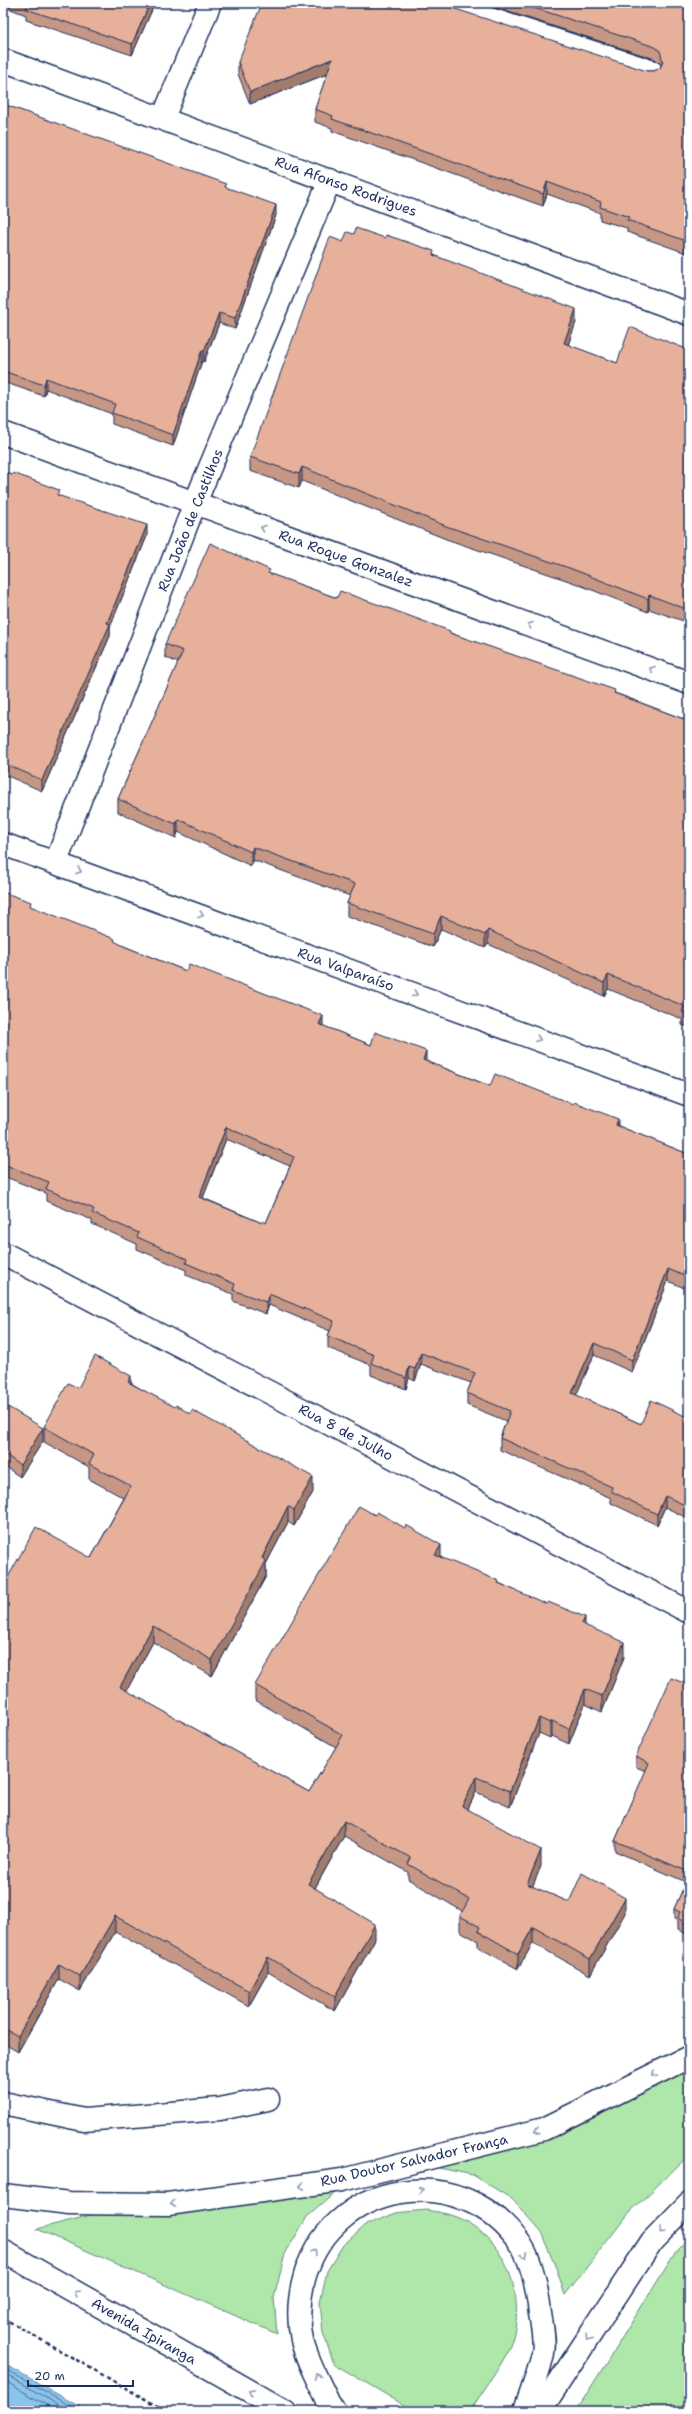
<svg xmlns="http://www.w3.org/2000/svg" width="692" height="2414" font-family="'Shantell Sans',sans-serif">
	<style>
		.green { fill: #afe6a9; stroke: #658a84 }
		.water { fill: #8bc4ea; stroke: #5e88b2 }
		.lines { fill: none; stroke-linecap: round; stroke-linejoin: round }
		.shore { stroke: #486b96; stroke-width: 1 }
		.minor-casing { stroke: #1b2f5e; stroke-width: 25 }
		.major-casing { stroke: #1b2f5e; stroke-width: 25 }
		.path { stroke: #1b2f5e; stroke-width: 2.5; stroke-dasharray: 4 3; stroke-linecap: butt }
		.minor { stroke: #fff; stroke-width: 22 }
		.major { stroke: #fff; stroke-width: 22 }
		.wall { fill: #c69784; stroke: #1b2f5e; fill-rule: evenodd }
		.shaded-wall { fill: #a17b6c; stroke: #1b2f5e }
		.building { fill: #e6b09a; stroke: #1b2f5e; fill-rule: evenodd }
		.oneway { stroke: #8d97ae }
		.labels { text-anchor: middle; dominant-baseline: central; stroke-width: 3.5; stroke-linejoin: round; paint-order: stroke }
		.street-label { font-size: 14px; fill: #1b2f5e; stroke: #fff }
	</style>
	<rect width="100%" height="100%" fill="#fff"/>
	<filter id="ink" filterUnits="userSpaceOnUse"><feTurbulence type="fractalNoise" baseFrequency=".025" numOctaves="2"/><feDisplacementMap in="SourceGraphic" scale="8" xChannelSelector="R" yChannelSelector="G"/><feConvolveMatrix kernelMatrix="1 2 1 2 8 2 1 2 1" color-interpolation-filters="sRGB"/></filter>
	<g filter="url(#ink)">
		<g class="green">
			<path d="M689,2051V2155L629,2213L565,2295L558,2273L541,2232L512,2199L473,2175L429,2166L343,2186L307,2217L285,2254L274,2298L277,2334L37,2229L153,2199L336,2172L529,2129Z"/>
			<path d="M426,2210C436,2212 447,2213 456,2217C505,2236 529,2298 510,2346C502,2366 482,2392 470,2411H414L334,2364L323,2333L320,2302L327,2271L343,2245L366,2225L396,2213Z"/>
			<path d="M689,2238V2411H576L677,2250Z"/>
		</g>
		<path class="water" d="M3,2363L87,2411H3Z"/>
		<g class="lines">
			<g class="shore">
				<path d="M3,2368L79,2411"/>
				<path d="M3,2373L69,2411"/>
				<path d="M3,2380L57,2411"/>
			</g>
			<g class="minor-casing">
				<g id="minor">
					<path d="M440,3L651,71"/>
					<path d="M3,60L689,314"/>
					<path d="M163,118L210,3"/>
					<path d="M3,433L689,683"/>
					<path d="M3,844L689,1095"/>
					<path d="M56,862L195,503L330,180"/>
					<path d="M3,1253L689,1612"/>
					<path d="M3,2103L84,2120L220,2109L268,2099"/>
				</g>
			</g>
			<g class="major-casing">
				<g id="major">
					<path d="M3,2195L69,2203L168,2204L342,2180L544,2129L689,2057"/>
					<path d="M3,2251L285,2411"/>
					<path d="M335,2411L329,2404C320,2384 306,2360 302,2340C298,2321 299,2300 303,2283C327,2180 462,2157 521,2245C532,2262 536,2285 539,2305C540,2319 546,2339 543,2353C539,2373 531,2392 525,2411"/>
					<path d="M540,2411L652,2241L689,2203"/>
				</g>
			</g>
			<path class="path" d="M3,2318L166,2411"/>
			<use href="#minor" class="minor"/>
			<use href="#major" class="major"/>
		</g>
		<g class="wall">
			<path d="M3,3H155L132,55L26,20V15L3,6Z"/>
			<path d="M481,3H689V254L627,232V228L600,220V213L547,194L543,206L332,131V128L315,122V109L327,74L250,104L238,74V62L654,71L660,68L661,65L660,63L655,59Z"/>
			<path d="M3,104L226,187L276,215L235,329L219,323L204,362L202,361L173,446L112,424V414L46,389L44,396L3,382Z"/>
			<path d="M354,234L434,255L576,322L568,345L617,363L689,350V623L649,609L648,612L572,582L446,539L302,481L299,488L250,471V457L343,242Z"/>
			<path d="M3,471L59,496L147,536L110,627V636L42,791L3,774Z"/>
			<path d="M270,574L337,598L450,633L615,693L689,721V1027L682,1025V1019L608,989L604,996L488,944L485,948L441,929L433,947L347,916V903L350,896L253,860L251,866L178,832L176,838L118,812V799L178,663L165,657V644Z"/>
			<path d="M3,892L31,907L126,947L371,1045L426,1061L490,1086L618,1126L688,1154L689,1152V1290L668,1281L632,1372L594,1355L576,1395L641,1424L689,1418V1519L665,1507L657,1525L611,1503V1498L500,1450V1438L506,1421L467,1405V1393L471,1383L421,1364L415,1381L409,1378L406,1389L371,1375V1365L328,1348V1336L330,1331L269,1305L266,1314L233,1301V1294L186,1275V1270L137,1249V1244L92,1224V1220L46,1201V1193L3,1176ZM226,1139L290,1166L266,1223H262L203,1198Z"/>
			<path d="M131,1383L313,1492L294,1526L288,1522L266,1564V1576L212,1676L153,1642L126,1691L309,1792L336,1747L255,1700V1685L441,1558L499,1583L585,1625L624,1657L602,1712L585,1704L569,1744L552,1736L550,1738L539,1733L510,1807L476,1792L468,1809L541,1866L532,1887L569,1902L625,1913L590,1975L533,1943L518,1969L478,1947V1941L460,1931V1916L462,1911L408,1879V1872L344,1836L315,1888L375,1939L335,2011L268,1972L249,2006L115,1932L80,1991L59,1979L18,2052L3,2043V1586L91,1558L124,1498L89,1479V1467L44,1442V1427Z"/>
			<path d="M3,1404L43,1441L20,1477L3,1465Z"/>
			<path d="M689,1737V1936L678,1929V1921L674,1919V1909L686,1882L615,1851V1841L646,1771L636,1767V1756Z"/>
		</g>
		<g class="shaded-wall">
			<path d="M150,3H155L132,55V44Z"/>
			<path d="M332,59V72L250,104V92Z"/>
			<path d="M547,182V194L543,206V194Z"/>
			<path d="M276,205V215L235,329V318Z"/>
			<path d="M576,309V322L564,357V343Z"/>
			<path d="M219,313V323L204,362V351Z"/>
			<path d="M202,350V361L173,446V435Z"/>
			<path d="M46,378V389L44,396V385Z"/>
			<path d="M302,467V481L299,488V474Z"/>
			<path d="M147,525V536L110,627V636L42,791V780L107,623Z"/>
			<path d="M649,595V609L648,612V599Z"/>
			<path d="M178,819V832L176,838V824Z"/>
			<path d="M253,847V860L251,866V852Z"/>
			<path d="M441,916V929L433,947V934Z"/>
			<path d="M488,930V944L485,948V935Z"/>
			<path d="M608,975V989L604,996V983Z"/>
			<path d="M323,1016V1027L319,1024Z"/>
			<path d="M426,1051V1063L423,1060Z"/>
			<path d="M618,1119V1131L616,1125Z"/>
			<path d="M226,1127V1139L199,1208V1197Z"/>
			<path d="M668,1269V1281L632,1372V1360Z"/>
			<path d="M269,1294V1305L266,1314V1302Z"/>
			<path d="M594,1343V1355L572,1405V1393Z"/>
			<path d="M421,1353V1364L415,1381V1369Z"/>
			<path d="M409,1367V1378L406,1389V1378Z"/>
			<path d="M131,1376V1391L128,1382Z"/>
			<path d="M43,1428V1441L20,1477V1465Z"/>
			<path d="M313,1477V1492L294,1526V1510Z"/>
			<path d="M665,1496V1507L657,1525V1514Z"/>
			<path d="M288,1506V1522L266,1564V1576L212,1676V1660Z"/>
			<path d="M441,1545V1560L435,1555Z"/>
			<path d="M585,1617V1632L582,1624Z"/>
			<path d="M153,1626V1642L120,1703V1687Z"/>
			<path d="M624,1642V1657L602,1712V1696Z"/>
			<path d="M585,1689V1704L569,1744V1729Z"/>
			<path d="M539,1718V1733L510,1807V1791Z"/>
			<path d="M552,1721V1736L550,1738V1723Z"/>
			<path d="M689,1726V1736L685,1746V1735Z"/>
			<path d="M476,1777V1792L462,1821V1806Z"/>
			<path d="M344,1821V1836L308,1900V1884Z"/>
			<path d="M541,1850V1866L527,1900V1884Z"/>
			<path d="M625,1898V1913L590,1975V1959Z"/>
			<path d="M115,1916V1932L80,1991V1976Z"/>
			<path d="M375,1924V1939L335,2011V1996Z"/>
			<path d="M533,1927V1943L518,1969V1954Z"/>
			<path d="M268,1957V1972L249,2006V1991Z"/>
			<path d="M59,1964V1979L18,2052V2036Z"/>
		</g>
		<g class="building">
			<path d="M23,3H150L132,44L26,9L28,5Z"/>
			<path d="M262,3H437L647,71H654L660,68L663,62L660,51L655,47L519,3H689V242L627,220L629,217L600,207L601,202L547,182L543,194L332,119L333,116L315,109L332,59L250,92L238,62Z"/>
			<path d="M3,104L226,184L225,187L276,205L235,318L219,313L204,351L202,350L173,435L112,413L115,404L46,378L44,385L3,371Z"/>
			<path d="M356,228L385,238L386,235L434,251L433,255L576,309L564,343L617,363L630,327L689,350V610L649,595L648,599L572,569L446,526L302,467L299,474L250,457L330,237L343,242L347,232L354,234Z"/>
			<path d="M3,471L12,475L13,473L59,490L57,495L147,525L107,623L110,624L42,780L3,763Z"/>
			<path d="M210,543L270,570L268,573L337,598L340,591L388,608L450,631V633L615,690L614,693L689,721V1014L682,1012L684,1006L608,975L604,983L488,930L485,935L441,916L433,934L347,903L355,884L253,847L251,852L178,819L176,824L118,799L183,651L165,644Z"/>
			<path d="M3,892L31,902L30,906L115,939L114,941L126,947L186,971L189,964L323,1016L319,1024L371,1045L375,1032L426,1051L423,1060L490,1086L495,1074L573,1104L574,1102L618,1119L616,1125L688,1154L689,1152V1278L668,1269L632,1360L594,1343L572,1393L641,1424L651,1400L689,1418V1507L665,1496L657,1514L611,1491L612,1487L500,1438L510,1411L467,1393L475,1373L421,1353L415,1369L409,1367L406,1378L371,1363L374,1355L328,1336L334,1321L269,1294L266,1302L233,1290L235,1284L186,1263L187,1259L137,1237L139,1233L92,1213L94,1209L46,1189L49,1182L3,1164L5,1159L3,1158ZM226,1127L294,1157L266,1223L263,1221L262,1223L199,1197Z"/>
			<path d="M95,1356L131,1376L128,1382L175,1407L176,1405L190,1414L192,1410L313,1477L294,1510L288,1506L262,1558L266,1561L212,1660L153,1626L120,1687L309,1792L343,1735L255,1685L359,1506L375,1515L377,1512L405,1528L406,1525L441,1545L435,1555L499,1581L498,1583L547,1604L548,1602L585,1617L582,1624L624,1642L602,1696L585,1689L569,1729L552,1721L550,1723L539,1718L510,1791L476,1777L462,1806L541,1850L527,1884L569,1902L582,1873L625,1898L590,1959L533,1927L518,1954L478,1931L480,1927L460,1916L469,1899L408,1864L411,1858L344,1821L308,1884L375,1924L335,1996L268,1957L249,1991L115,1916L80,1976L59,1964L18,2036L3,2028V1586L36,1527L91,1558L131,1486L89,1464L94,1455L44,1427L68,1383L78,1388Z"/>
			<path d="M3,1404L43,1428L20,1465L3,1453Z"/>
			<path d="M671,1678L689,1685V1726L685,1735L689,1737V1872L615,1841L649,1763L636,1756Z"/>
			<path d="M689,1875V1926L678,1918L680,1912L674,1909Z"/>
		</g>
		<defs><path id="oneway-chevron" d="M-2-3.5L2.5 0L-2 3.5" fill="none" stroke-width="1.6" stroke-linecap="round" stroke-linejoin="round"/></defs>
		<g class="oneway">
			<use href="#oneway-chevron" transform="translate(263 528) rotate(-160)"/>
			<use href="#oneway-chevron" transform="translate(530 625) rotate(-160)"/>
			<use href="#oneway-chevron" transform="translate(652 669) rotate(-160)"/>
			<use href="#oneway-chevron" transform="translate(79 871) rotate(20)"/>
			<use href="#oneway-chevron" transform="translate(201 915) rotate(20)"/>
			<use href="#oneway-chevron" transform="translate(415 994) rotate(20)"/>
			<use href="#oneway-chevron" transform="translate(538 1039) rotate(20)"/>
			<use href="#oneway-chevron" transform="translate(654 2074) rotate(154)"/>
			<use href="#oneway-chevron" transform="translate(537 2131) rotate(166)"/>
			<use href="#oneway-chevron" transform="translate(302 2186) rotate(172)"/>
			<use href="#oneway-chevron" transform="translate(421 2190) rotate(-5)"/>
			<use href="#oneway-chevron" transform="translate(173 2204) rotate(173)"/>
			<use href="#oneway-chevron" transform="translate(662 2231) rotate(135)"/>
			<use href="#oneway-chevron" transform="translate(314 2252) rotate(-58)"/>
			<use href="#oneway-chevron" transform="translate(525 2255) rotate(67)"/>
			<use href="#oneway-chevron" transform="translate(77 2293) rotate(-150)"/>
			<use href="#oneway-chevron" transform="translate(588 2338) rotate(123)"/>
			<use href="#oneway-chevron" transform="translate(317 2376) rotate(-113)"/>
			<use href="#oneway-chevron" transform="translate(251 2392) rotate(-150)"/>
		</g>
	</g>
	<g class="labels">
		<g class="street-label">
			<text transform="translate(346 186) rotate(20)">Rua Afonso Rodrigues</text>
			<text transform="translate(190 520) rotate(-68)">Rua João de Castilhos</text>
			<text transform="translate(346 558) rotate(20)">Rua Roque Gonzalez</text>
			<text transform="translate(346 969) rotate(20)">Rua Valparaíso</text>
			<text transform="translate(346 1432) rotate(28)">Rua 8 de Julho</text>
			<text transform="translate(414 2160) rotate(-13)">Rua Doutor Salvador França</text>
			<text transform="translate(144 2331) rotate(30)">Avenida Ipiranga</text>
		</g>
	</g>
	<rect width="692" height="2414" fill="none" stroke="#fff" stroke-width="16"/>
	<rect x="8" y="8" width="676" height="2398" fill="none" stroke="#1b2f5e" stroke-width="1.5" filter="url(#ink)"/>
	<path d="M28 2380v6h105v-6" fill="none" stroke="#1b2f5e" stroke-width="2"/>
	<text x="34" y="2380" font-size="12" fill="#1b2f5e" stroke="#ffffff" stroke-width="3" paint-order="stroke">20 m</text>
</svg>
